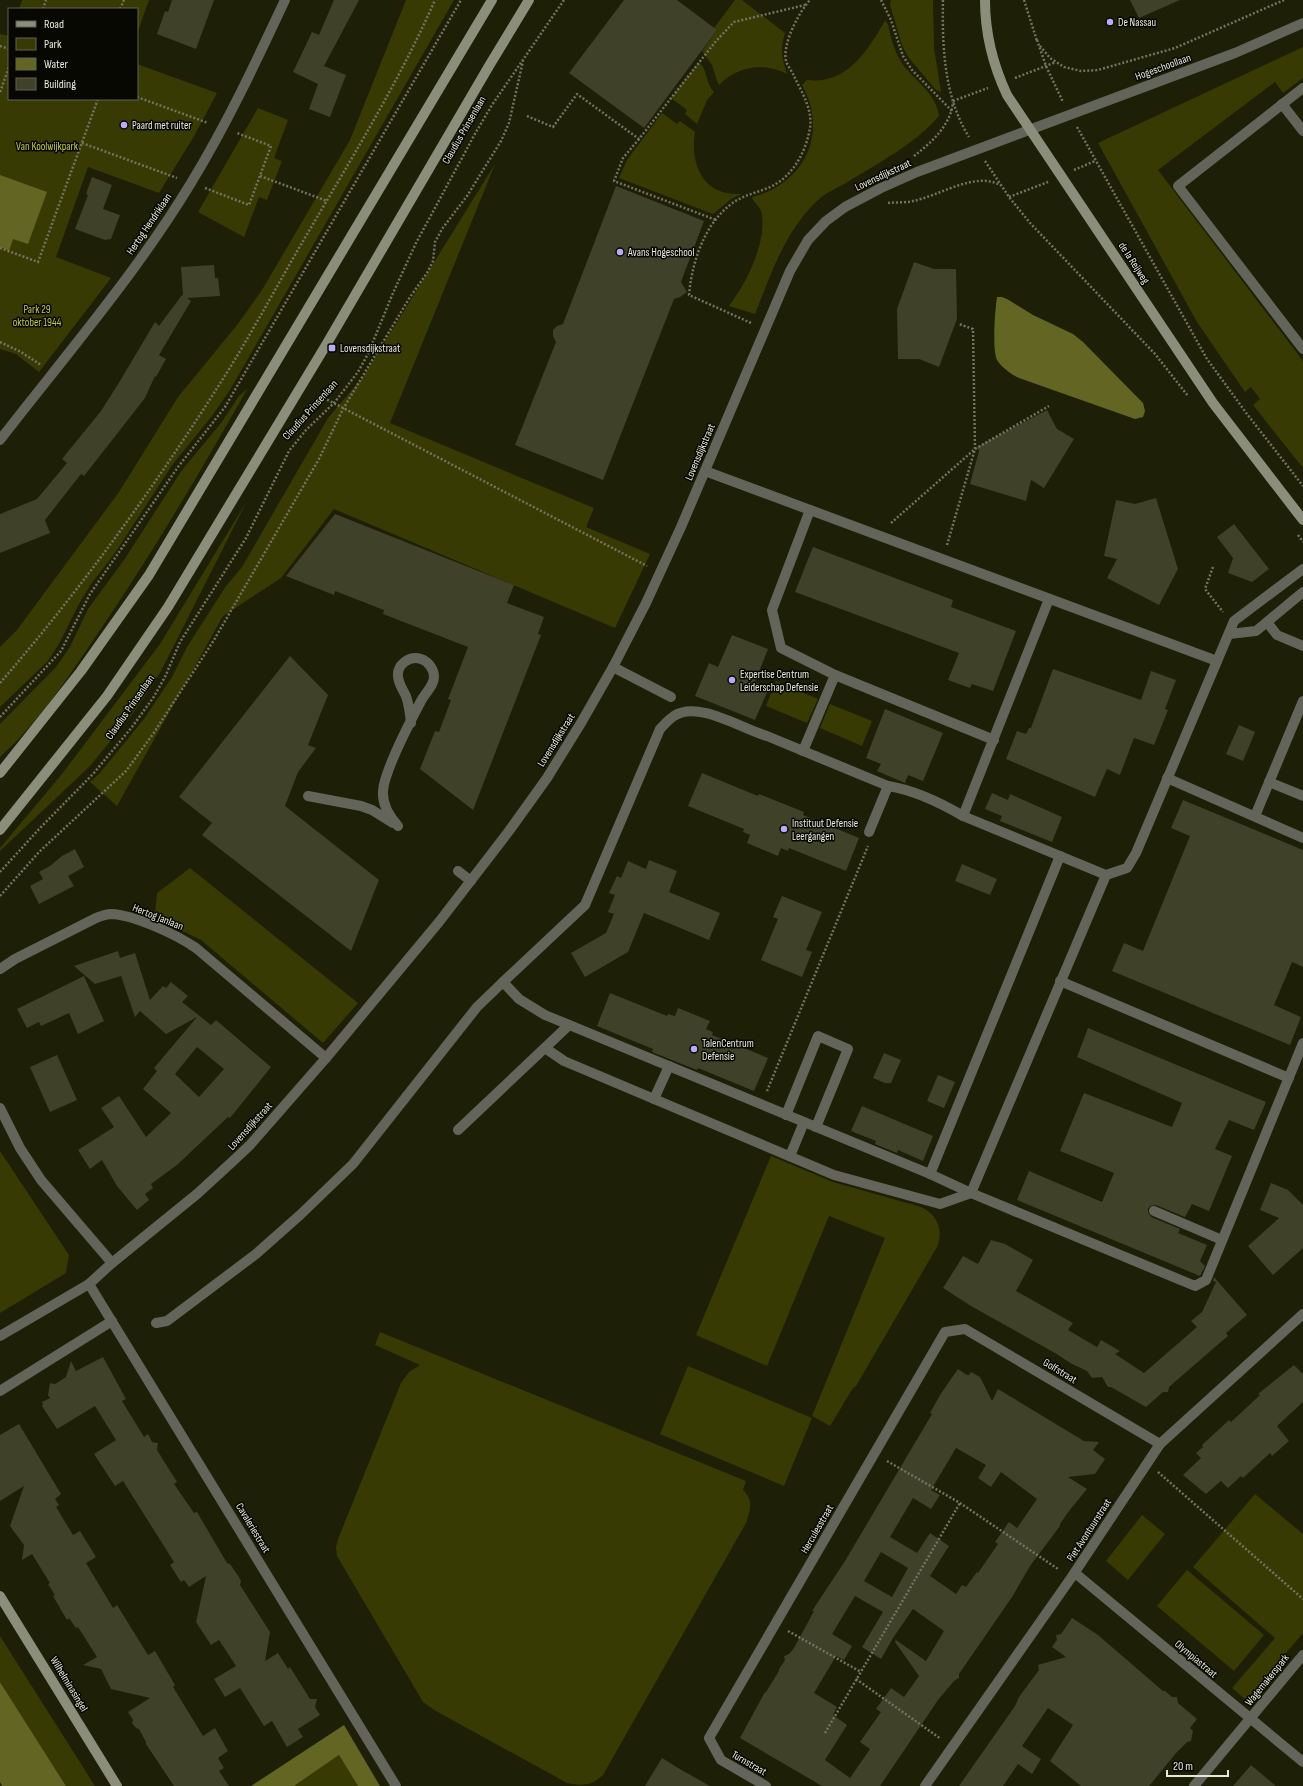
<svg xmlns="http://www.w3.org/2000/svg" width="1303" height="1786" font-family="'Sofia Sans Condensed',sans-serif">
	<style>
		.green { fill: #383a04 }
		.water { fill: #626622 }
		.building { fill: #3f4129; fill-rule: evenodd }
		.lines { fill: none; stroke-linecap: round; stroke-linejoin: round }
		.path { stroke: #727460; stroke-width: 2.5; stroke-dasharray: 2 2; stroke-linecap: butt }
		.lane { stroke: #64655a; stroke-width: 10 }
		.street { stroke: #64655a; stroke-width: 10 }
		.secondary { stroke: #8c8e7c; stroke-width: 10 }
		.poi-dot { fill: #b9abf7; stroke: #070802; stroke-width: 1.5 }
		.labels { text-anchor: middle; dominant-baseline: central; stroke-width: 3; stroke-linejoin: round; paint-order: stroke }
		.poi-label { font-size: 11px; fill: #e6e8d9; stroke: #070802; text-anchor: start }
		.street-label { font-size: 11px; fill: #e6e8d9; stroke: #070802 }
		.park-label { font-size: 11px; fill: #c0c751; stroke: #070802 }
	</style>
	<rect width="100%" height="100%" fill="#1d1f07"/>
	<g class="green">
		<path d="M22,0H149L137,34V9H19Z"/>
		<path d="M406,0H454L230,390L212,416L173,464L115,553L91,584L79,604L60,642L48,661L0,707V647L17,630L119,492L178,397L237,325L262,290L350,140Z"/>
		<path d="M735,0H742L785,33C780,49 782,59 787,74C765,62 737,66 719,85L717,81L712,65L702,51L717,30L714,28Z"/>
		<path d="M891,0H933L934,48L941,92L936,90L908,57L902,45L890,5Z"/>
		<path d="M885,21L888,24C891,39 895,54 904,66C917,83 936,93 939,116C914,145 878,163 846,183C837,188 825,193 817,201C785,231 771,274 755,314L729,306C746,283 766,245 762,215C761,206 754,204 752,197C804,184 829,133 802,85L807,80C847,85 867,51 885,21Z"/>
		<path d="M0,34L9,36V99H137V64L217,93L193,138L159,193L88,167L56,257L111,278L39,372L16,354L0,349Z"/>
		<path d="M1303,47V78L1283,93L1275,82L1158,170L1303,361V468L1253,405L1260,399L1251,387L1245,392L1197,322L1098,143Z"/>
		<path d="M699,62C708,70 705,83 714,92L707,100L697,124L685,114L687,110L671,98Z"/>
		<path d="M258,108L288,120L274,158L282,161L267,200L259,197L244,237L198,212Z"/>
		<path d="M662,113L677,124L680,121L695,132C691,154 697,183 720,191C727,194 735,194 742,194L731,199L713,214L619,178L627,160Z"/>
		<path d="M495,164L390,423L594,508L586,527L650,554L615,628L334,509L281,578L223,616L117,806L90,782L99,774L144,719L172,677L187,647L226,586L242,567L328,418L363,377Z"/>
		<path d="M248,388C200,472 151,556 96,636C67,679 38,723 0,757V724L56,667L70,647L88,609L124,560L182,470L221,423L239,396Z"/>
		<path d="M247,501L161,671L134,712L90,766L0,851V848L62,774L160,644Z"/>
		<path d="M776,681L818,699L807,723L766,706Z"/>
		<path d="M830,704L872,721L862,746L820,728Z"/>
		<path d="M190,868L358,1003L323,1043L201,940L166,923L155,914L157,893Z"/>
		<path d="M0,1151L69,1255L66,1273L0,1313Z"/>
		<path d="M771,1156L833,1182L921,1207C937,1214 944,1230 937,1247L856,1386L853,1388L830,1426L812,1416L885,1238L829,1216L767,1366L696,1335Z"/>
		<path d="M380,1332L746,1481L743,1490C754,1500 750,1511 746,1523L603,1775C591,1786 583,1786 567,1783L434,1710L423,1702L337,1556L336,1547L338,1539L401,1383L409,1372L420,1365L375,1345Z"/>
		<path d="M688,1366L812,1418L784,1486L660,1434Z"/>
		<path d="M1255,1494L1303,1534V1633L1246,1700L1232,1688L1275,1638L1193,1567Z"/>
		<path d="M1142,1515L1165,1534L1128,1580L1106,1561Z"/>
		<path d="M1187,1570L1264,1635L1234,1671L1157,1606Z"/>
		<path d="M0,1636L95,1786H66L0,1682Z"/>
		<path d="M339,1755L358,1786H294Z"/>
	</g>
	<g class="water">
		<path d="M0,175L47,192L28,244L13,239L9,251L0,247Z"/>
		<path d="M997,297H1002L1007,299L1033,315L1073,334L1083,342L1143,403L1145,411L1143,417L1135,419L1019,378C1011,374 1002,368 997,360C992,349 995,310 997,297Z"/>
		<path d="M0,1682L66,1786H2L0,1782Z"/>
		<path d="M344,1725L380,1786H358L339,1755L294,1786H251Z"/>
	</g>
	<g class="building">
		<path d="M172,0H214L196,49L157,34L165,11L168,12Z"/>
		<path d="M334,0H359L324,66L346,75L330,117L309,109L318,84L293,72L312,32L319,35Z"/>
		<path d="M624,0H677L717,30L644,128L569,73Z"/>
		<path d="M1130,0H1180L1139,18Z"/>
		<path d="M92,177L112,185L103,209L120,215L111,239L105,240L75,229L88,195L86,194Z"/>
		<path d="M616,186L704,221L681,282L687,292L680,297L674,299L603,480L515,445L556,342L553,336V330L557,326L563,324Z"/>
		<path d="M914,262L934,269H956L957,319L939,367L919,359H898L897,309Z"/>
		<path d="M214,265L215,278H218L220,296L187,298L191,301L159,355L166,359L156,377L155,376L145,398L84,476L81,474L45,520L50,533L0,553V514L37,499L67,463L62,459L101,411L120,381L155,322L159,326L182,295L183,296L181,267Z"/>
		<path d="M1047,410L1057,429L1074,439L1044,488L1031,480L1026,501L970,484L979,451L977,447Z"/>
		<path d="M1156,498L1178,569L1159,605L1107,578L1117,559L1104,556L1116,500L1135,504Z"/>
		<path d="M335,514L514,585L507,603L544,617L538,634L541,635L473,810L420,769L435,731L439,732L451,700L448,699L468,647L383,614L384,610L335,591L334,595L286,576Z"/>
		<path d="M1234,524L1269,569L1252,582L1228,573L1233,558L1217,537Z"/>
		<path d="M813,547L953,600L951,607L1016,631L993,691L972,684L970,688L948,680L959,653L795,592Z"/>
		<path d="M732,635L768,649L755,682L769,688L755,720L695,696L709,663L718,667Z"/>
		<path d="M290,656L328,695L308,745L316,748L298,772L285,806L379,880L351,951L202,835L212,823L179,797Z"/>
		<path d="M1053,669L1141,700L1151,671L1176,680L1165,709L1168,710L1154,745L1134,738L1120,775L1107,769L1095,797L1006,759L1017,731L1026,734L1029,728H1031Z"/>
		<path d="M885,709L943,733L923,781L908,775L905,783L877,771L881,764L866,758Z"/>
		<path d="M1239,725L1255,732L1243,761L1226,754Z"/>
		<path d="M702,773L758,796L759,794L804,812L803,815L859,838L846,871L789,848L788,851L781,848L778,856L747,843L750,835L743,832L744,829L688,806Z"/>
		<path d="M992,793L1008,800L1010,794L1062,817L1052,842L1000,821L1002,816L985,809Z"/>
		<path d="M1183,800L1303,850V967L1292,962L1274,1005L1301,1017L1290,1045L1112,971L1124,943L1143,951L1190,836L1171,828Z"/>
		<path d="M75,849L84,867L68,876L74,886L39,904L30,886L43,879L39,872L50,866L62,856Z"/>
		<path d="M649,860L677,871L669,892L720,913L709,940L644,913L628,952L585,977L571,953L606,933L614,914L608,912L615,895L609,893L617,876L621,878L628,861L646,869Z"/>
		<path d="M962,864L997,879L990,895L955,881Z"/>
		<path d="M782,896L822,912L806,950L812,952L802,977L761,960L778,919L773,917Z"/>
		<path d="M118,951L120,958L135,953L150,1000L163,986L166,988L171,982L188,996L182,1002L211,1025L216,1020L271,1067L230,1118L228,1117L177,1165L151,1184L153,1188L145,1194L149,1200L137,1210L117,1186L102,1160L90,1169L78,1150L114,1127L101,1108L119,1096L146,1137L171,1113L143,1089L157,1071L154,1068L197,1017L166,1034L140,1011L135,1017L121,976L95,984L74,966ZM197,1047L224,1069L199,1097L175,1074Z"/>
		<path d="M84,976L104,1021L78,1034L69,1013L41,1026L39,1022L27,1028L17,1009Z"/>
		<path d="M610,993L667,1016L668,1014L675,1016L678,1008L710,1021L706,1029L713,1032L712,1035L768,1058L754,1091L698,1068L697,1070L652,1052L653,1049L597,1026Z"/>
		<path d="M1088,1028L1266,1102L1254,1130L1229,1120L1215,1149L1232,1156L1209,1211L1192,1204L1185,1217L1156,1205L1150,1206L1148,1209V1212L1151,1217L1180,1229L1178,1233L1207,1245L1200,1261L1205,1266L1200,1276L1017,1200L1029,1171L1102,1202L1114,1173L1060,1151L1084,1093L1172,1127L1182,1103L1077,1057Z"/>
		<path d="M884,1053L901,1060L891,1083H885L873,1078Z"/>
		<path d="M57,1055L77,1100L50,1112L30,1067Z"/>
		<path d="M938,1075L955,1082L944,1108L927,1101Z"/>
		<path d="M862,1106L933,1136L923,1161L898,1150L897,1153L875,1144L876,1141L851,1131Z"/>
		<path d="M1271,1183L1288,1190L1303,1205V1248L1273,1275L1248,1246L1279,1218L1260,1210Z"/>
		<path d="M991,1240L1005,1244L1033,1260L1016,1291L1073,1323L1068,1330L1097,1347L1101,1340L1120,1351L1115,1354L1144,1373L1197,1327L1191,1321L1202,1312L1216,1282L1213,1281L1214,1277L1247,1315L1226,1333L1228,1336L1222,1341L1169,1387L1168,1392H1163L1146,1407L1111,1387H1108L1102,1377L1092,1378L1087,1371L1072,1364L1055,1353L971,1306L943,1288L963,1256L978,1264Z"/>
		<path d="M103,1357L126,1399L122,1401L144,1437L148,1434L152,1442L158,1443L157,1450L177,1482L174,1484L194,1513L197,1512L227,1563L230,1564L239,1577L241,1581L240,1585L270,1632L265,1661L278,1653L288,1669L290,1667L310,1699H317L315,1707L320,1715L298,1729L303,1737L287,1747L272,1721L264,1726L240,1688L225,1697L214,1679L236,1666L219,1640L211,1645L196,1622L206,1576L189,1587L184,1580L181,1582L170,1565L174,1562L123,1481L115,1486L94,1454L116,1440L95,1406L57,1429L42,1406L43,1404L42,1402L50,1398L48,1395L50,1383L55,1384L66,1377L71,1361L76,1371Z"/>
		<path d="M1294,1365L1303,1374V1402L1277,1426L1289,1441L1272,1456L1270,1453L1243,1478L1241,1476L1228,1488L1221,1481L1206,1494L1183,1475L1201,1458L1196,1453L1203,1447L1202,1445L1229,1420L1231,1422L1260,1395L1258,1394Z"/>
		<path d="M958,1369L967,1375H969L971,1372L980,1377L992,1401L998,1389L1084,1441L1099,1442L1093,1450L1105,1459L1095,1474L1068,1477L1087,1489L1069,1511L1060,1524V1526L1030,1566L1012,1597L959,1674V1678L954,1681L938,1700L880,1786H822L740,1738L765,1692H766L779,1671V1669L785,1660L784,1656L789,1654L794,1648L814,1611H812L845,1561L932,1414L930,1413L940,1395ZM956,1448L986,1465L978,1478L991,1487L1001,1472L1037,1499L1017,1528L1009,1522L995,1542L998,1544L978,1573L977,1572L966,1587L962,1585L956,1594L930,1576L949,1546L930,1533L917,1553L890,1537L913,1498L931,1509L940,1495L931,1490ZM881,1552L908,1568L892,1597L864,1581ZM855,1596L883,1612L862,1647L881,1659L893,1638L913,1609L944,1631L926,1661L896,1640L895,1642L919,1676L904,1697L891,1688L876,1709L881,1712L860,1742L870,1749L850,1778L825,1760L847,1725L833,1715L837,1707L814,1693L836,1656L844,1660L852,1646L832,1634Z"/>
		<path d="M19,1424L61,1494L55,1499L59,1505L56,1507L73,1535L80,1531L96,1557L86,1563L113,1608L117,1605L148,1655L155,1651L175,1685L173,1687L203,1736L215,1728L228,1751L218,1758L224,1768L219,1771L229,1786H174L146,1744V1742L139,1729L136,1728L132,1723L133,1720L128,1712L150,1698L111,1689L101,1669L83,1665L97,1657L78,1627L76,1628L69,1618L67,1620L53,1596L55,1595L48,1584L50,1583L32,1554L22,1560L24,1545L10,1526L24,1486L0,1501V1435Z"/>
		<path d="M1072,1618L1098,1635L1163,1691H1165L1172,1697H1177L1178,1703L1197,1719L1190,1728L1193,1731L1191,1741L1187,1742L1177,1752L1149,1786H1081L1050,1761L1073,1725L1048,1708L1022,1746L1041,1759L1032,1774L1018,1764L1003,1786H959L1015,1706L1019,1697L1039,1670L1038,1665L1066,1657L1052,1647L1057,1640L1056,1635L1061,1634Z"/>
		<path d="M662,1758L678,1768L710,1786H645Z"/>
		<path d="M1251,1765L1276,1786H1233Z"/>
	</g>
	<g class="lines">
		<g class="path">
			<path d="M881,0L891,20L903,56L912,70L952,111"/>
			<path d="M943,0C942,46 944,97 969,137"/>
			<path d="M1024,0L1037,41"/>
			<path d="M43,9L46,0"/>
			<path d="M120,9L124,0"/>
			<path d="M1037,40L1046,66L1063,102"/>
			<path d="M0,46L9,49"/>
			<path d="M1040,46L1050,58L1064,67L1081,71L1098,70L1175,48L1284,0"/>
			<path d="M1015,78L1056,62"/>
			<path d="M0,92L9,67"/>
			<path d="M137,97L208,123"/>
			<path d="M953,101L988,88"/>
			<path d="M527,116L553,127L577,94L639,139L716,41L734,22L805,5"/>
			<path d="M1077,127L1207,359L1247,414L1303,486"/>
			<path d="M639,139L623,158L614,181L716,220"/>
			<path d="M82,143L177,178"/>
			<path d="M914,156C931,143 951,125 953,102"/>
			<path d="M985,161L1009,197L1030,223L1155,354L1188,396"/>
			<path d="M1074,170L1095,161"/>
			<path d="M260,176L327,201"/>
			<path d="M205,188L249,205L271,146L237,133"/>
			<path d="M1009,197L1048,182"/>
			<path d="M888,203C896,202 905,203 913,201C939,196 975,171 1000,185"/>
			<path d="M0,248L38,262L98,99"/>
			<path d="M751,323L689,295C692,261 705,222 734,202C746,194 761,192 774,185C794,174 806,151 810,128C813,109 801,91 793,74C791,70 787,65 786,61C782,44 799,12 810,0"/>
			<path d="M0,342L21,352L41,365"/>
			<path d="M320,396L647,566"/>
			<path d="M891,523L975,449L1049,406"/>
			<path d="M1298,535L1303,542"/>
			<path d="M947,545L975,449L973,329L959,324"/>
			<path d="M1213,567L1205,589L1223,612"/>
			<path d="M0,683C83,587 158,482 226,374C254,329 279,282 306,236C351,159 399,82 435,0"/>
			<path d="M0,717L61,651L90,594L178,467L225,407L461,0"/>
			<path d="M0,872L40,828L93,774L132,727L153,698L165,677L180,642L246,538L289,451L306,430L334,403L358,372L368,354L393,293L416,243L476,132L492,105L564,0"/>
			<path d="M0,896L39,852L126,771L153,734L214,640L319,459L343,409L410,297L427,273L433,261L435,242L442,229L467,196L501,141L509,123L523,61"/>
			<path d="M767,1091L868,846"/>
			<path d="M887,1461L960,1503L1058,1569"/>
			<path d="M1158,1472L1303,1599"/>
			<path d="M788,1631L861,1672"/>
			<path d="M856,1679L941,1739"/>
			<path d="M825,1733L960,1503"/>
		</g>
		<g class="lane">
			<path d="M1303,88L1178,186L1303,349"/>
			<path d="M1282,104L1303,131"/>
			<path d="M705,471L1217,661"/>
			<path d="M810,510L772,610L781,648L835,675"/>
			<path d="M1303,569L1234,621L1136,853L1127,868L1106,875L963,816C941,803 913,790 888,786L767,736C742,729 698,700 674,716C669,719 664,725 660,729L585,905L503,982L519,999L545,1015L930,1174L971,1193L1195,1286L1206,1280L1303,1043"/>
			<path d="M1267,622L1303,592"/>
			<path d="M1229,634L1256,631L1267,622L1277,635L1303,646"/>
			<path d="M613,667L671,697"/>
			<path d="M803,751L835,675L994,740"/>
			<path d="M1167,778L1303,838"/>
			<path d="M1269,782L1303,796"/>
			<path d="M308,796L361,806L372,810L393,823"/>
			<path d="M963,816L1049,599"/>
			<path d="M1255,816L1303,701"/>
			<path d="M398,826C389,816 382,805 383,791C384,771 411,720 421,701C425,693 434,686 434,677C434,669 428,661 421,659C409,655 397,665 398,676C398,683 403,690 406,696C409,705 410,713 411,723"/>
			<path d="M869,832L888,786"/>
			<path d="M458,871L471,881"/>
			<path d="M1060,981L1289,1078"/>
			<path d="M545,1048L564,1061L834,1175L940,1204L971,1193L1106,875"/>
			<path d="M654,1099L669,1066"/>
			<path d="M786,1115L818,1036L848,1049L816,1127"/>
			<path d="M458,1130L569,1025"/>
			<path d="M790,1156L804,1122"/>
			<path d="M930,1174L1060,856"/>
			<path d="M1154,1211L1222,1240"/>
			<path d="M156,1323L167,1321L256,1254L300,1215L353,1164L477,1007L503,982"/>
			<path d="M0,1391L112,1321"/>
		</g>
		<g class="street">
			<path d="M0,440C65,356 136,274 191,183C227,124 256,62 285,0"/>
			<path d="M0,969L15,959L96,918C101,916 106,914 111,914C135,915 177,935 196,948L326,1058"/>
			<path d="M0,1108L20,1148L41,1180L112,1263"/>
			<path d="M89,1284L396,1786"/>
			<path d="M0,1336L89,1284L112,1263L197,1194L233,1161L250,1145L326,1058L439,922L509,831L547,778L581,723L613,667L646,603L681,527L790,271L808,240L826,221L845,207L881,188L917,172L1235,53L1303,23"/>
			<path d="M1075,1573L1303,1762"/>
			<path d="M766,1786L721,1760L709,1738L945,1332L965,1329L1160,1444"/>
			<path d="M925,1786L1071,1578L1160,1444L1303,1314"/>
			<path d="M1194,1786L1303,1655"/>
		</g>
		<g class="secondary">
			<path d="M985,0C985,33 993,65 1007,95L1213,403L1303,520"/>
			<path d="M0,773L81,671L149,575L492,0"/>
			<path d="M0,830L107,696L168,607L326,345L489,66L529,0"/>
			<path d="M0,1596L117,1786"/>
		</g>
	</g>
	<g class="poi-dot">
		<circle cx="1110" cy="22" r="4"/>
		<circle cx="124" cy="125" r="4"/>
		<circle cx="620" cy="252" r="4"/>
		<rect x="328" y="344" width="8" height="8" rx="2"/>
		<circle cx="732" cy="680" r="4"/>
		<circle cx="784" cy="829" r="4"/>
		<circle cx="694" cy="1049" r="4"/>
	</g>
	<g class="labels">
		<g class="poi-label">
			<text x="1118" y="22">De Nassau</text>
			<text x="132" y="125">Paard met ruiter</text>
			<text x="628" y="252">Avans Hogeschool</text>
			<text x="340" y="348">Lovensdijkstraat</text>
			<text x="740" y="674">Expertise Centrum<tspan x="740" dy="13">Leiderschap Defensie</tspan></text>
			<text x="792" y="823">Instituut Defensie<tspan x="792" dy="13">Leergangen</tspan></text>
			<text x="702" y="1043">TalenCentrum<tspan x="702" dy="13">Defensie</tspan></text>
		</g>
		<g class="street-label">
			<text transform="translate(1163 67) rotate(-20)">Hogeschoollaan</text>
			<text transform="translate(464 130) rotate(-60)">Claudius Prinsenlaan</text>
			<text transform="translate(883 175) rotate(-25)">Lovensdijkstraat</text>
			<text transform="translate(149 224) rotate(-56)">Hertog Hendriklaan</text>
			<text transform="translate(1134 263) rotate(57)">de la Reijweg</text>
			<text transform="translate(310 410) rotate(-48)">Claudius Prinsenlaan</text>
			<text transform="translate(700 452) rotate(-67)">Lovensdijkstraat</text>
			<text transform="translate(130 707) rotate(-55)">Claudius Prinsenlaan</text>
			<text transform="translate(556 740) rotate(-58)">Lovensdijkstraat</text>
			<text transform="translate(158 917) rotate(22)">Hertog Janlaan</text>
			<text transform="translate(250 1126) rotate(-48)">Lovensdijkstraat</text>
			<text transform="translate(1060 1371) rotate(31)">Golfstraat</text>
			<text transform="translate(253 1528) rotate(59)">Cavaleriestraat</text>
			<text transform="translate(817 1529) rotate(-60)">Herculesstraat</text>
			<text transform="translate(1089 1530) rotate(-57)">Piet Avontuurstraat</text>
			<text transform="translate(1196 1659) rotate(40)">Olympiastraat</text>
			<text transform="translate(1267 1680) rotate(-51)">Wagemakerspark</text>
			<text transform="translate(69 1684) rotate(59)">Wilhelminasingel</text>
			<text transform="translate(749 1763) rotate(30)">Turnstraat</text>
		</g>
		<g class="park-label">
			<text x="47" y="146">Van Koolwijkpark</text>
			<text x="37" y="309">Park 29<tspan x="37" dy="13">oktober 1944</tspan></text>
		</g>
	</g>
	<rect x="8" y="8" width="130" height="92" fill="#070802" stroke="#606258"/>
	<rect x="16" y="21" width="20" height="6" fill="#8c8e7c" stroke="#606258"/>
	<text x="44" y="28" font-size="12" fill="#e6e8d9">Road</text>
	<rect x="16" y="38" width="20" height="12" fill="#383a04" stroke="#606258"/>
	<text x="44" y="48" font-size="12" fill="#e6e8d9">Park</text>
	<rect x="16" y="58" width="20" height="12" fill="#626622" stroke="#606258"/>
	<text x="44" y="68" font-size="12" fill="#e6e8d9">Water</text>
	<rect x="16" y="78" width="20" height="12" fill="#3f4129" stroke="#606258"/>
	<text x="44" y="88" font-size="12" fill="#e6e8d9">Building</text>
	<path d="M1167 1770v6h61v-6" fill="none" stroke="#e6e8d9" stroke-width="2"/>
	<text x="1173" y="1770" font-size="12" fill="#e6e8d9" stroke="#070802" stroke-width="3" paint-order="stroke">20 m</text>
</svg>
